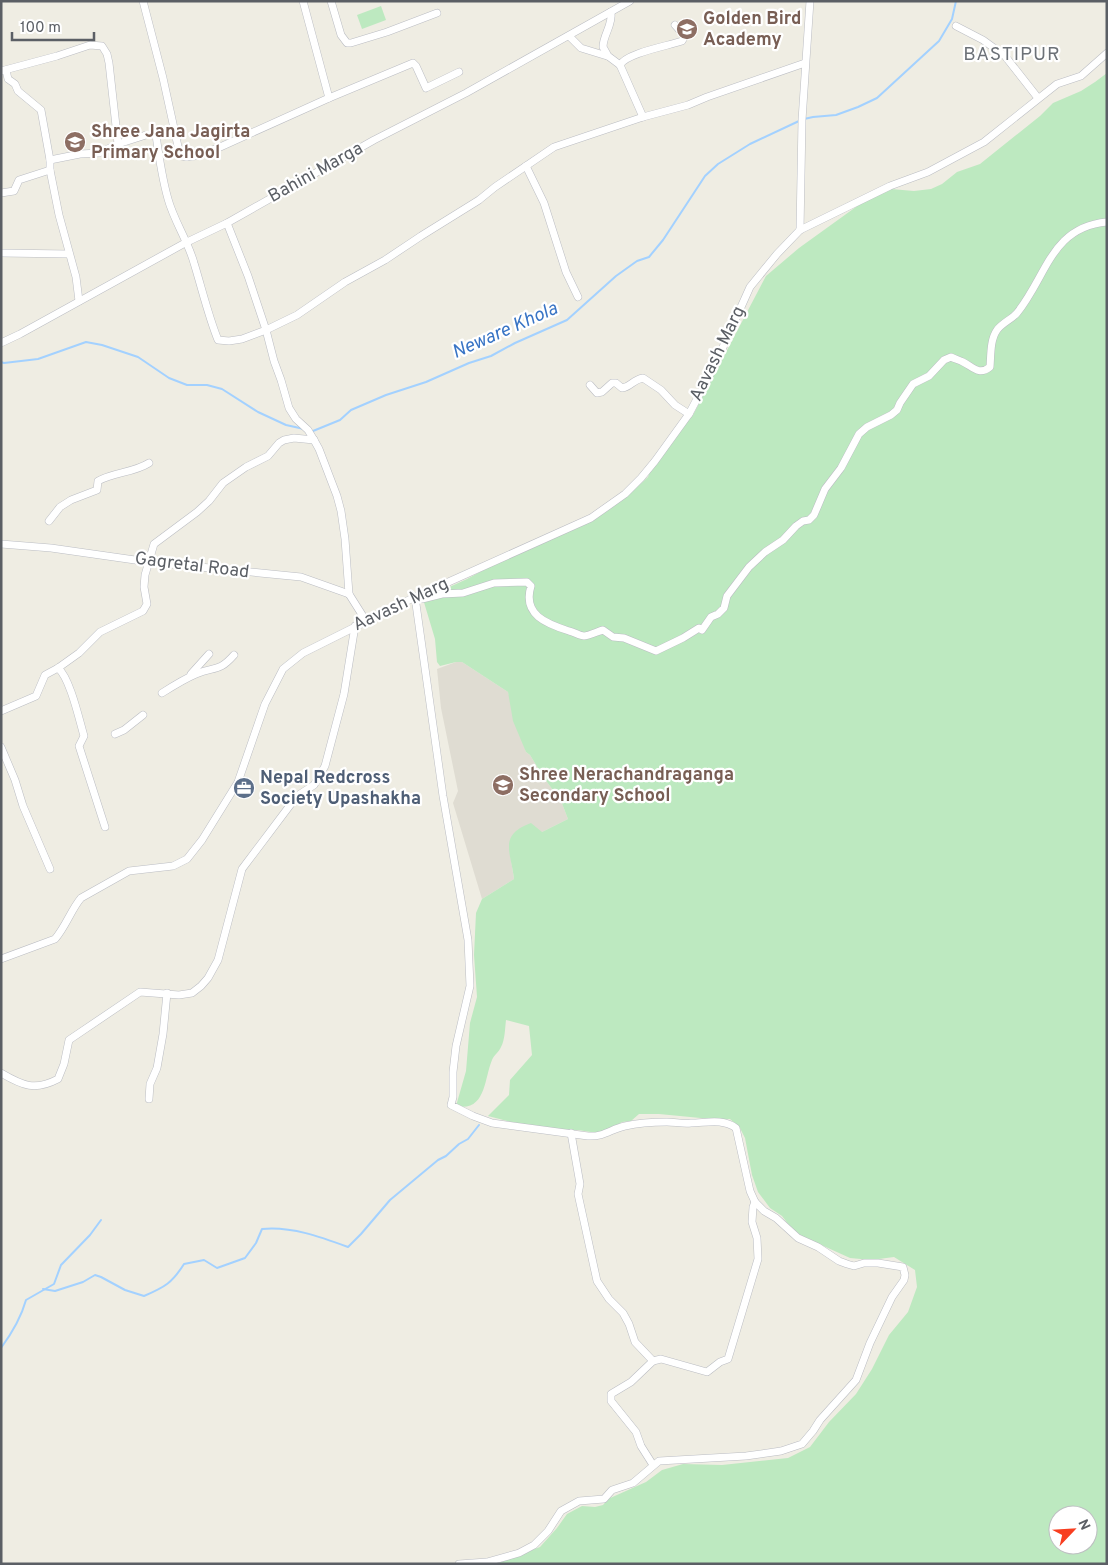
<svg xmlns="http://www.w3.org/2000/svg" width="1108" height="1565" font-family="Overpass,sans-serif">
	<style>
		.education { fill: #dfdcd2 }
		.green { fill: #bde9c0; fill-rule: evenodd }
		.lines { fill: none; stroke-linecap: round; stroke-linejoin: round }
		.stream { stroke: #a3d1ff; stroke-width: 2 }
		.minor-casing { stroke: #bbbdc3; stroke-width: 8 }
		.minor { stroke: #fff; stroke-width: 7 }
		.labels { text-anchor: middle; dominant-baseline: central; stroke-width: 4.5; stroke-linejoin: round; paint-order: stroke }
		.education-label { font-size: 18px; font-weight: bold; fill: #785e54; stroke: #fff; text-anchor: start }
		.street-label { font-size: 18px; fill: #5b5f65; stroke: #fff }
		.service-label { font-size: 18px; font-weight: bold; fill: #4e5e75; stroke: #fff; text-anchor: start }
		.neighbourhood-label { font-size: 19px; letter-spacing: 1px; fill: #6c7177; stroke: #fff }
		.water-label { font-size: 19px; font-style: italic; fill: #3874c5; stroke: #fff }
	</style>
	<rect width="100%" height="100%" fill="#efede3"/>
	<path class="education" d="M456,662H462L508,692L526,752L530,755L544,778L561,801L568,819L542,832L510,854L514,879L482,899L453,803L458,791L441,708L437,669Z"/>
	<g class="green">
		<path d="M381,6L386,20L362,29L357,15Z"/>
		<path d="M1107,73V1564H496L540,1547L557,1528L567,1514L582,1506L595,1507L603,1505L608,1499L646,1482L662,1470L683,1464L722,1465L788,1458L810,1447L829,1422L856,1394L872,1369L889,1335L908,1312L917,1287L915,1270L894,1257L871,1260L850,1258L795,1233L782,1216L770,1208L758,1192L752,1175L745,1138L740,1128L730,1119H711L659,1114H639L631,1121L622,1122L610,1130L597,1133L578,1130H561L511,1122L488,1116L509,1095L510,1080L532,1055L529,1026L506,1020C505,1028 505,1040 501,1047C499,1052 494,1055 492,1060C484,1079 486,1112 456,1106L466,1071L470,1023L477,997L474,955L476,913L482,899L514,879C511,852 498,835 531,823L542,832L568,819L561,801L544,778L530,755L526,752L513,721L508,692L462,662H456L440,666L437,662L435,639L423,599L467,579L502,560L557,536L634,490L648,477L655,456L673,440L693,415L766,276L799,248L867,199L891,189L914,191L931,189L942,184L957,172L980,164L1040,116L1053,103L1081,91L1095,82ZM1058,1515H1088V1545H1058Z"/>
	</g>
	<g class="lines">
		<g class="stream">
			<path d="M804,119L813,117L836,115L858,107L877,98L939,41L952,19L956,1"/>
			<path d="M1,362L4,363L38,359L86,342L102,345L138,357L169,378L187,385H207L222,389L258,412L286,425L304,429"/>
			<path d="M311,431H313L340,420L351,410L386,395L426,382L469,363L491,356L515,343L567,320L616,276L637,261L649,257L663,240L705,176L718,164L750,144L799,121"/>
			<path d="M43,1289L55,1291L83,1282L95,1275L101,1277L125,1290L144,1296C165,1287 172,1283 184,1264L204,1260L217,1268L245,1258L256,1243L262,1229C291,1226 321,1237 348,1247L361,1234L390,1200L438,1160L446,1156L459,1144L468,1139L479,1125"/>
			<path d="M1,1348C12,1333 21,1318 26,1300L54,1284L61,1265L90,1235L101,1220"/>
		</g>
		<g class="minor-casing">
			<g id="minor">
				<path d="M143,1L163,78L179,151L181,156L187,157L195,156L218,148L329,98"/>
				<path d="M303,1L329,98L413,63L416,66L426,88L459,72"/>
				<path d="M331,1L341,35L347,43H351L387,32L437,13"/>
				<path d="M611,12C613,25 603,35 603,47L608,56L620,65"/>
				<path d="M956,26L983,40L1005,56L1038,98"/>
				<path d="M569,36L581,48L607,56"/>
				<path d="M6,70L8,79L15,84L18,91L41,110L50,160V170L59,215L76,277L79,301"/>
				<path d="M1,71L57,56L90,45L102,46L107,54L109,63L118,144L146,135H156C159,157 162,178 168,199C174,221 188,241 194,263C202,289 208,315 218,340L229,341L242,339L266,330L297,315L345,282L385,260L421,236L479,200L495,187L554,147L643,117L688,105L707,97L805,63"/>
				<path d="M643,117L620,65C626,53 668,46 682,41L685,36L675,25"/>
				<path d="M50,160L80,154L99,153L118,144"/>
				<path d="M526,166L544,203L566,272L578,297"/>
				<path d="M1,193L14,191L19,180L50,170"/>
				<path d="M227,223L248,276L266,330L274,361L281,380L289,408L296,419L308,430L314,440L319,449L337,496L341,511L345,539L349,594"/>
				<path d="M800,230L802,120L810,1"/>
				<path d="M1,253L69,254"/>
				<path d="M1,343L20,334L185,243L227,223L374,140L466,93L630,1"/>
				<path d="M590,385L597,393L602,392L612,383H616L622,388C631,387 632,380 643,378L661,390L675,405L689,414"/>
				<path d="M49,521L60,507L71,500L97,490L98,481C114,472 133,473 149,463"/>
				<path d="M1,544L51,548L149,562L301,577L349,594L366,621"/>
				<path d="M58,668C70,678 79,719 84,736L79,746L105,827"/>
				<path d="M191,674L209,654"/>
				<path d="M162,693C173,686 184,679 196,674C215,666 218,673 234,655"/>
				<path d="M1,711L36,696L45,675L58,668L79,653L100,632L143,611L147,604L144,587L145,575L154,544L197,512L209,501L223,483L246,467L268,456L279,443L284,440L294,438L314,440"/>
				<path d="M115,734L124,730L143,715"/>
				<path d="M1,747L15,780L23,806L50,869"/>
				<path d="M1,959L55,939C66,926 71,910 81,898L129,871L173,866L187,859L202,840L238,782L265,704L283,669L303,653L415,597L591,518L625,494L641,478L655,461L689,414L715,365L750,287L777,254L800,230L890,186L928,172L984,142L1057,84L1081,76L1107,53"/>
				<path d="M1,1073C23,1086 35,1091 58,1079L64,1064L69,1040L140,992L179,995L192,993L201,986L208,978L218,960L242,869L297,796L314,785L325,766L344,694L355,626"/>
				<path d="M149,1099L150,1084L157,1068L163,1034L167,993"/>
				<path d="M571,1133L580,1184L578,1194L597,1281L609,1299L623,1313L629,1324L635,1342L653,1361"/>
				<path d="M653,1465L641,1446L636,1432L611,1401V1394L631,1382L653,1361L661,1359L707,1372L720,1362L728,1359L758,1259L757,1238L752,1222L753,1207L755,1202"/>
				<path d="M459,1564L487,1562L519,1553L534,1545L548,1531L561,1511L579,1501L604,1499L612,1490L633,1483L659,1461L746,1456L781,1451L802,1444L813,1431L820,1420L856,1380L870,1343L892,1297L904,1280L905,1275L903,1267L878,1263H864L854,1266L847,1264L839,1261L818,1247L798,1238L776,1218L764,1211L755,1202L750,1191L736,1128C722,1118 706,1123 691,1123C683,1124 675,1122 667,1122C654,1122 638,1123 625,1126C611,1129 604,1137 588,1136L492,1123L473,1116L451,1105L453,1097V1072L456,1046L470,986L468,940L443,796L415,597L422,599L442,594L463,593L494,583L527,582L531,586C522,615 547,624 569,631C574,632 580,636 584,636C588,636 599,631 603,630L613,637L624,638L656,651L683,638L699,628L702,630L711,617L718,614L724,608L727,596L749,567L765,552L783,540L796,526L803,521L809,520L814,515L825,489L841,468L859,434L867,427L891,415L897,410L900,403L913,384L929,376L944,360L951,357C955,359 959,360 963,362C973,367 979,376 990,367C991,355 990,340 997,330C1002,323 1012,319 1017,313C1047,276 1051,227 1107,222"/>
			</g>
		</g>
		<use href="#minor" class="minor"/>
	</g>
	<defs>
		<g id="school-disc" transform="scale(1.125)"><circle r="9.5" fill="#8d6e63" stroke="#fff"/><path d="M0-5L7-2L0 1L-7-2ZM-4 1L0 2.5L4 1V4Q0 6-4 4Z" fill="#fff"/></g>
		<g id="office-disc" transform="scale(1.125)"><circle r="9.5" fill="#5c6f8a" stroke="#fff"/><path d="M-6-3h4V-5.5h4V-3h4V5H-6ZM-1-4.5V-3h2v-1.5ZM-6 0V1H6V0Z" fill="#fff"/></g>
	</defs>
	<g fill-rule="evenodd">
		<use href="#school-disc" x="687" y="29"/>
		<use href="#school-disc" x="75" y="142"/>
		<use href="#school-disc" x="503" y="785"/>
		<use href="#office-disc" x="244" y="788"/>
	</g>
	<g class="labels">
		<g class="education-label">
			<text x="703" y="19">Golden Bird<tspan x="703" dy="21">Academy</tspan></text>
			<text x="91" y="132">Shree Jana Jagirta<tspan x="91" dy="21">Primary School</tspan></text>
			<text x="519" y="775">Shree Nerachandraganga<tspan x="519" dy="21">Secondary School</tspan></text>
		</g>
		<g class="street-label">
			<text transform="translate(316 173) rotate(-29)">Bahini Marga</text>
			<text transform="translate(718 354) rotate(-64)">Aavash Marg</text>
			<text transform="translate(192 566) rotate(7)">Gagretal Road</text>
			<text transform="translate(401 605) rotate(-25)">Aavash Marg</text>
		</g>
		<g class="service-label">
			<text x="260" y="778">Nepal Redcross<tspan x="260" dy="21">Society Upashakha</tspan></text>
		</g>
		<g class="neighbourhood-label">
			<text x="1012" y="55">BASTIPUR</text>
		</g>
		<g class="water-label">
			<text transform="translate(505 331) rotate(-24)">Neware Khola</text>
		</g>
	</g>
	<rect width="1108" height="1565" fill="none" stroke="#5b5f65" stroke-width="5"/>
	<g transform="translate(1073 1530) rotate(65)"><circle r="24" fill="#ffffff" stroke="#bdbfc1"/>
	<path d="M0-4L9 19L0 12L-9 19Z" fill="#f83e20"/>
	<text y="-8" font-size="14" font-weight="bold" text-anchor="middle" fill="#5b5f65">N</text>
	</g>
	<path d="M12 32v8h82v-8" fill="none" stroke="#5b5f65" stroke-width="2.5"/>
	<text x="20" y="32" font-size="15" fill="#5b5f65" stroke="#ffffff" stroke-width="4" paint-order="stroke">100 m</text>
</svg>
